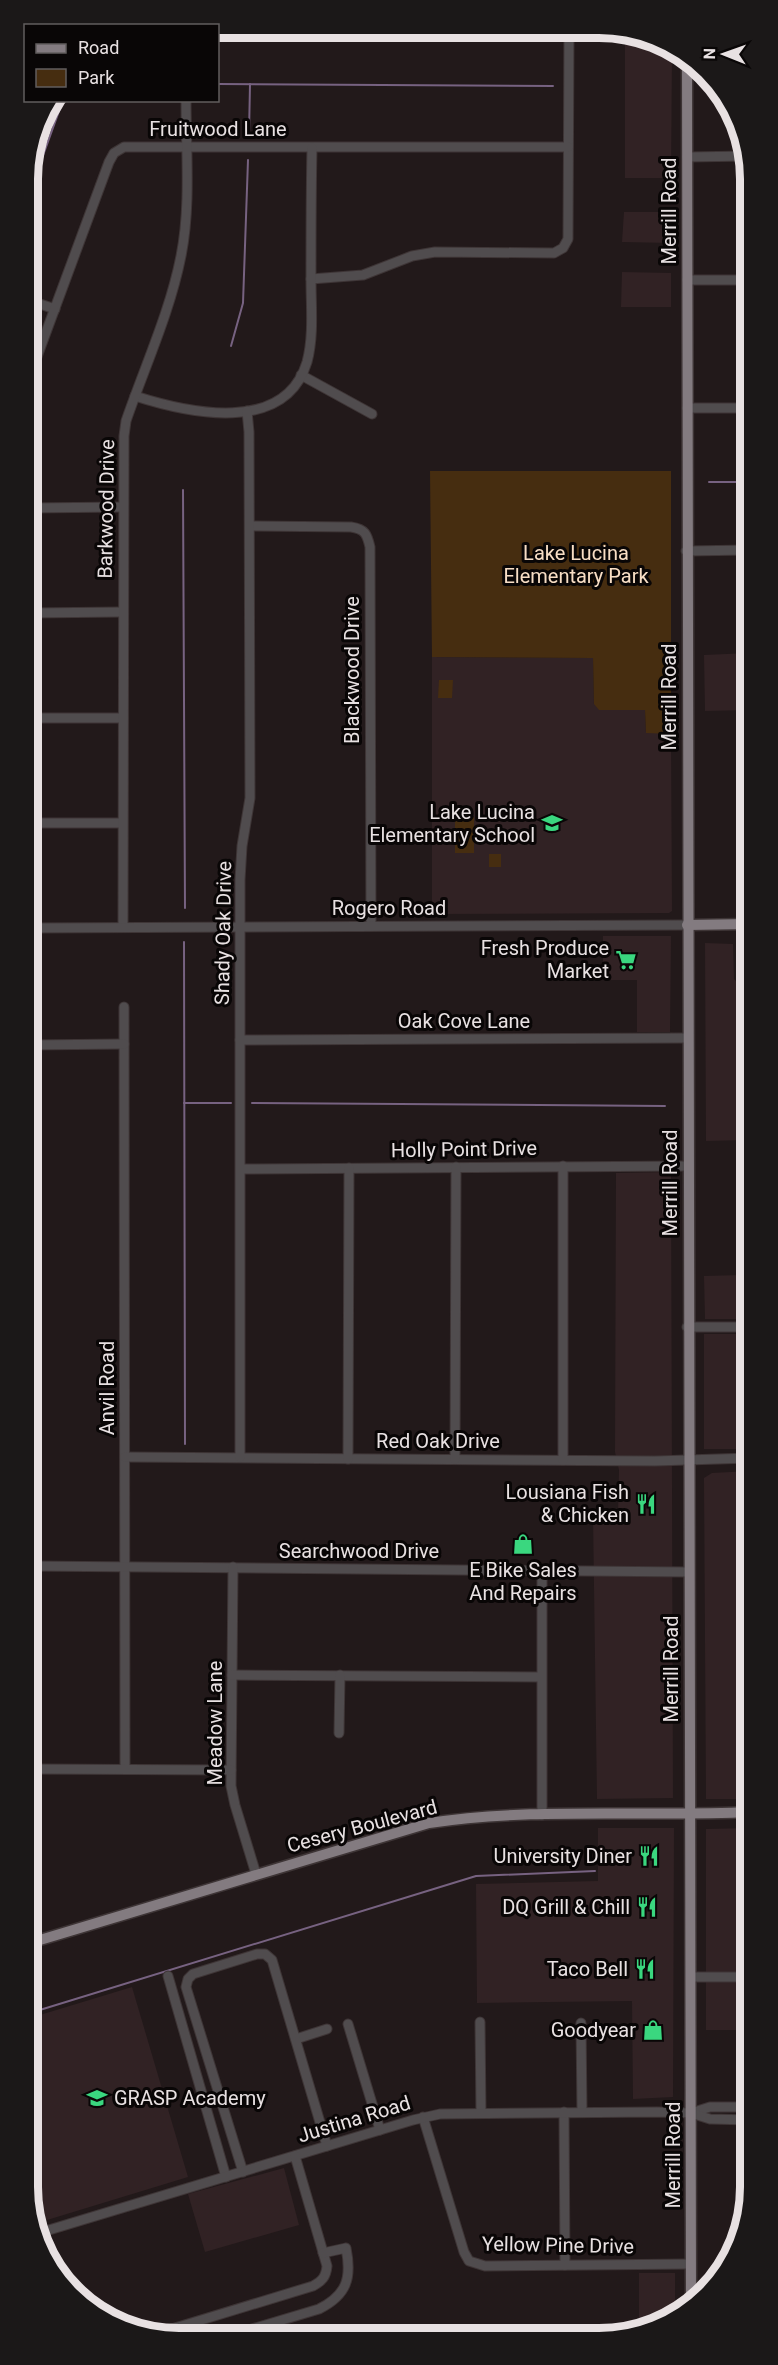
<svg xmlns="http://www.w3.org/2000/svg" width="778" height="2365" font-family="Roboto,sans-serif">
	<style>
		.built { fill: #312224 }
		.green { fill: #462d10 }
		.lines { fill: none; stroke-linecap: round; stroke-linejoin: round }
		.stream { stroke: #776281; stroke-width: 2 }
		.minor-casing { stroke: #3e3536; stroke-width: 11 }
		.major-casing { stroke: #3e3536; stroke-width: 13 }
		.minor { stroke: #504c4e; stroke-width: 9 }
		.major { stroke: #837b80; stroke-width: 10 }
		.labels { text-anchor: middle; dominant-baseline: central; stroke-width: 6; stroke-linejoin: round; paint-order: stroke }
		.street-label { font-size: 20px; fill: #e8e1e2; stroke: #090606 }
		.park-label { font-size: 20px; fill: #f8dec5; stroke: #090606 }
		.poi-label { font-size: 20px; fill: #e8e1e2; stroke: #090606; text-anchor: end }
		.rim { fill: none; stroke: #e8e1e2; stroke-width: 8 }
	</style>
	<rect width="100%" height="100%" fill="#22191a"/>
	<g class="built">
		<path d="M625,36H641L672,53L671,178H625Z"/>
		<path d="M624,212H671V243L622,242Z"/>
		<path d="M622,272L671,273V307H621Z"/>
		<path d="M749,653V710L705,711L704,655Z"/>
		<path d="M432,657L593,658L594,704L645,710L646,732L671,734L672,911L669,913L432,914Z"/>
		<path d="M603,936H671L670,1032H637V980H603Z"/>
		<path d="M705,943L733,944L734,979L744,990L745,1140L706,1141Z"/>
		<path d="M671,1172L673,1798L597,1799L593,1515H618L619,1470L615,1452L616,1173Z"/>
		<path d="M741,1275L742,1319H705L704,1276Z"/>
		<path d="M704,1334H742V1400L749,1401L748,1449H704Z"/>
		<path d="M750,1471V1799H706L704,1478L712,1473Z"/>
		<path d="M598,1828H674L673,2097L633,2099L632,2001L477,2003L476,1884L598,1881Z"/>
		<path d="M750,1828V2030H706V1829Z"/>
		<path d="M132,1987L188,2177L34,2224L30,2216V2018Z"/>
		<path d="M284,2168L299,2225L205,2252L188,2194Z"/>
		<path d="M639,2273H675V2318L639,2319Z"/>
	</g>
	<g class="green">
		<path d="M430,471H671V734L646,733L645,710H599L594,704L593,658L432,657Z"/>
		<path d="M439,680H453L452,698H438Z"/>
		<rect x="455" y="817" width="19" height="36"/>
		<rect x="489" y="854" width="12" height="13"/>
		<path d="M742,1385H750V1449H748L749,1401H742Z"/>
	</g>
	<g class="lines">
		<g class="stream">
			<path d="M218,84L553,86"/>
			<path d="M249,134L250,84"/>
			<path d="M27,200L63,100"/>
			<path d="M231,346L243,303L248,160"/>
			<path d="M709,482H749"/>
			<path d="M183,490L185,908"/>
			<path d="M184,942L185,1444"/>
			<path d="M184,1103H231"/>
			<path d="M252,1103L665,1106"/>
			<path d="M30,2013L476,1876L595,1871"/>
		</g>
		<g class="minor-casing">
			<g id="minor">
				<path d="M687,157L748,156"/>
				<path d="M311,279L363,275L412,256L435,252L554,253L563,248L568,239L569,30"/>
				<path d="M687,280H748"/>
				<path d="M28,300L55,309"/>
				<path d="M301,375L372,414"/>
				<path d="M28,381L109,162L114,153L124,147H568"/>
				<path d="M135,396C188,413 285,435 307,362C314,336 311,306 311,280C311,236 311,192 312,148"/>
				<path d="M687,408H748"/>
				<path d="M28,508L123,507"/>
				<path d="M250,526L351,527C365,529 367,534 370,547L371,926"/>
				<path d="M686,551L749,550"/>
				<path d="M28,613L123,612"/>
				<path d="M28,718H123"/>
				<path d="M28,823H122"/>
				<path d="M123,927L124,436L126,421C145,366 170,312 181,256C191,206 186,152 186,100"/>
				<path d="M28,928L687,925"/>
				<path d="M124,1007L125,1769"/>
				<path d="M240,1040L688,1038"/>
				<path d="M28,1045L124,1044"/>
				<path d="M241,1169L688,1166"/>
				<path d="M687,1327H750"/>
				<path d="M125,1457L655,1461L750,1458"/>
				<path d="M240,1457V880L242,846L250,798L249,432L247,411"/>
				<path d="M348,1459L349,1168"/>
				<path d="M455,1459L456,1167"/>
				<path d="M563,1460V1166"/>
				<path d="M29,1566L688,1572"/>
				<path d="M233,1567L231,1786L235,1805L256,1874"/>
				<path d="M232,1675L541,1677"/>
				<path d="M339,1733L340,1675"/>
				<path d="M29,1769L231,1770"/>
				<path d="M542,1815V1570"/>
				<path d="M168,1976L226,2177"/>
				<path d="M691,1977H750"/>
				<path d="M480,2022L481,2113"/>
				<path d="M581,2023L582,2112"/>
				<path d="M348,2024L380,2130"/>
				<path d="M296,2039L327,2029"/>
				<path d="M564,2112L565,2265"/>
				<path d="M691,2113L710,2107H751"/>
				<path d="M423,2117L464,2252L469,2261L485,2266L691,2264"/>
				<path d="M243,2172L186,1987L188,1979L193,1974L257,1954H265L272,1960L327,2146"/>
				<path d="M39,2233L413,2120L440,2114L657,2112L691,2113L710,2119L751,2120"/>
				<path d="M152,2335L313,2286C322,2281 326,2277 327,2266L295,2156"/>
				<path d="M232,2335L319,2309C347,2295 352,2278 346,2248L323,2253"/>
			</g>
		</g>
		<g class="major-casing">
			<g id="major">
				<path d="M687,61L691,2305"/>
				<path d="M687,925L749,924"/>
				<path d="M30,1943L429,1823C535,1807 643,1817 750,1812"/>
			</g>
		</g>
		<use href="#minor" class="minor"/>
		<use href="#major" class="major"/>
	</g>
	<defs>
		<g id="school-bare" transform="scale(1.62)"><path d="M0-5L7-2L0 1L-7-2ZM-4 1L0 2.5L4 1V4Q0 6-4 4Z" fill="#3ad77f" stroke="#090606" stroke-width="2.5" paint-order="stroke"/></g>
		<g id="supermarket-bare" transform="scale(1.62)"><path d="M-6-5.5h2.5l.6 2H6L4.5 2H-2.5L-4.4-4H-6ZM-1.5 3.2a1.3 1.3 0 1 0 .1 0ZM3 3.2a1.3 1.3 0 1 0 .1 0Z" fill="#3ad77f" stroke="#090606" stroke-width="2.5" paint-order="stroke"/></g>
		<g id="restaurant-bare" transform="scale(1.62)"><path d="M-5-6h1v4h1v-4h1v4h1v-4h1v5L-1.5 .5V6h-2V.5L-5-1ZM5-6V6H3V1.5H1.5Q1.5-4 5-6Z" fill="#3ad77f" stroke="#090606" stroke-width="2.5" paint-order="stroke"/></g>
		<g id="shop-bare" transform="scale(1.62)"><path d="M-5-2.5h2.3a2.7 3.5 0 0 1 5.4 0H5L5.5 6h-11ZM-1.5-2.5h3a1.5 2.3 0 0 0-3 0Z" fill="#3ad77f" stroke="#090606" stroke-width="2.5" paint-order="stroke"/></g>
	</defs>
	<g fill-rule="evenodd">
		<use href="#school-bare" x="552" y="823"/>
		<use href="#supermarket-bare" x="626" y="960"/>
		<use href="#restaurant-bare" x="646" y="1504"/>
		<use href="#shop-bare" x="523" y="1544"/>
		<use href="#restaurant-bare" x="649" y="1856"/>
		<use href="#restaurant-bare" x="647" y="1907"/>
		<use href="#restaurant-bare" x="645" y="1969"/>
		<use href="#shop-bare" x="653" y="2030"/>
		<use href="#school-bare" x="97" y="2098"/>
	</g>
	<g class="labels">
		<g class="street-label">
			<text x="218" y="129">Fruitwood Lane</text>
			<text transform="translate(669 211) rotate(-90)">Merrill Road</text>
			<text transform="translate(106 509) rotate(-89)">Barkwood Drive</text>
			<text transform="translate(352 670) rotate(-90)">Blackwood Drive</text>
			<text transform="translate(669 697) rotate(-90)">Merrill Road</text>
			<text x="389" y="908">Rogero Road</text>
			<text transform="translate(223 933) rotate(-89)">Shady Oak Drive</text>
			<text x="464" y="1021">Oak Cove Lane</text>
			<text transform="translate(464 1149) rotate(-1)">Holly Point Drive</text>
			<text transform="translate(670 1183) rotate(-90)">Merrill Road</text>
			<text transform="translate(107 1388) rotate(-90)">Anvil Road</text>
			<text x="438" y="1441">Red Oak Drive</text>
			<text x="359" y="1551">Searchwood Drive</text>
			<text transform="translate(671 1669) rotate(-90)">Merrill Road</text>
			<text transform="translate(215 1723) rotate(-90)">Meadow Lane</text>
			<text transform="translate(362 1826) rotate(-15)">Cesery Boulevard</text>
			<text transform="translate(354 2119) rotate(-17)">Justina Road</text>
			<text transform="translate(673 2155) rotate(-90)">Merrill Road</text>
			<text transform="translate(558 2245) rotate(1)">Yellow Pine Drive</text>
		</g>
		<g class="park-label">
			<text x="576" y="553">Lake Lucina<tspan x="576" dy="23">Elementary Park</tspan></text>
		</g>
		<g class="poi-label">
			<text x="535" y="812">Lake Lucina<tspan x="535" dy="23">Elementary School</tspan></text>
			<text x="609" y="948">Fresh Produce<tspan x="609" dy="23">Market</tspan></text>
			<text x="629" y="1492">Lousiana Fish<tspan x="629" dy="23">&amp; Chicken</tspan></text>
			<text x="523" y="1570" text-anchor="middle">E Bike Sales<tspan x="523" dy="23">And Repairs</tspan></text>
			<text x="632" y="1856">University Diner</text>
			<text x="630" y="1907">DQ Grill &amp; Chill</text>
			<text x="628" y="1969">Taco Bell</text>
			<text x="636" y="2030">Goodyear</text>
			<text x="114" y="2098" text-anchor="start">GRASP Academy</text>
		</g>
	</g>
	<path d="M0 0H778V2365H0ZM179 38H599A141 141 0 0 1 740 179V2187A141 141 0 0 1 599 2328H179A141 141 0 0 1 38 2187V179A141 141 0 0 1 179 38Z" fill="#1b1818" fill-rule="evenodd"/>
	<path class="rim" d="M179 38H599A141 141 0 0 1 740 179V2187A141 141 0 0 1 599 2328H179A141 141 0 0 1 38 2187V179A141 141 0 0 1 179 38Z"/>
	<rect x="24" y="24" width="195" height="78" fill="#090606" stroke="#625e5e" stroke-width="1.5"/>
	<rect x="36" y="44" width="30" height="9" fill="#837b80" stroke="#625e5e" stroke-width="1.5"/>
	<text x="78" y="54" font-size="18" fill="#e8e1e2">Road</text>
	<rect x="36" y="69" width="30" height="18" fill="#462d10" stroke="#625e5e" stroke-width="1.5"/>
	<text x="78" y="84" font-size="18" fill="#e8e1e2">Park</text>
	<g transform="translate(724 54) rotate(271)" stroke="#090606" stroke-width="4.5" paint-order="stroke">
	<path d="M0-4.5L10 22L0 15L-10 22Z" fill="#e8e1e2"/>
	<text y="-9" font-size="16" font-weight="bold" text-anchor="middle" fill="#e8e1e2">N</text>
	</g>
</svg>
